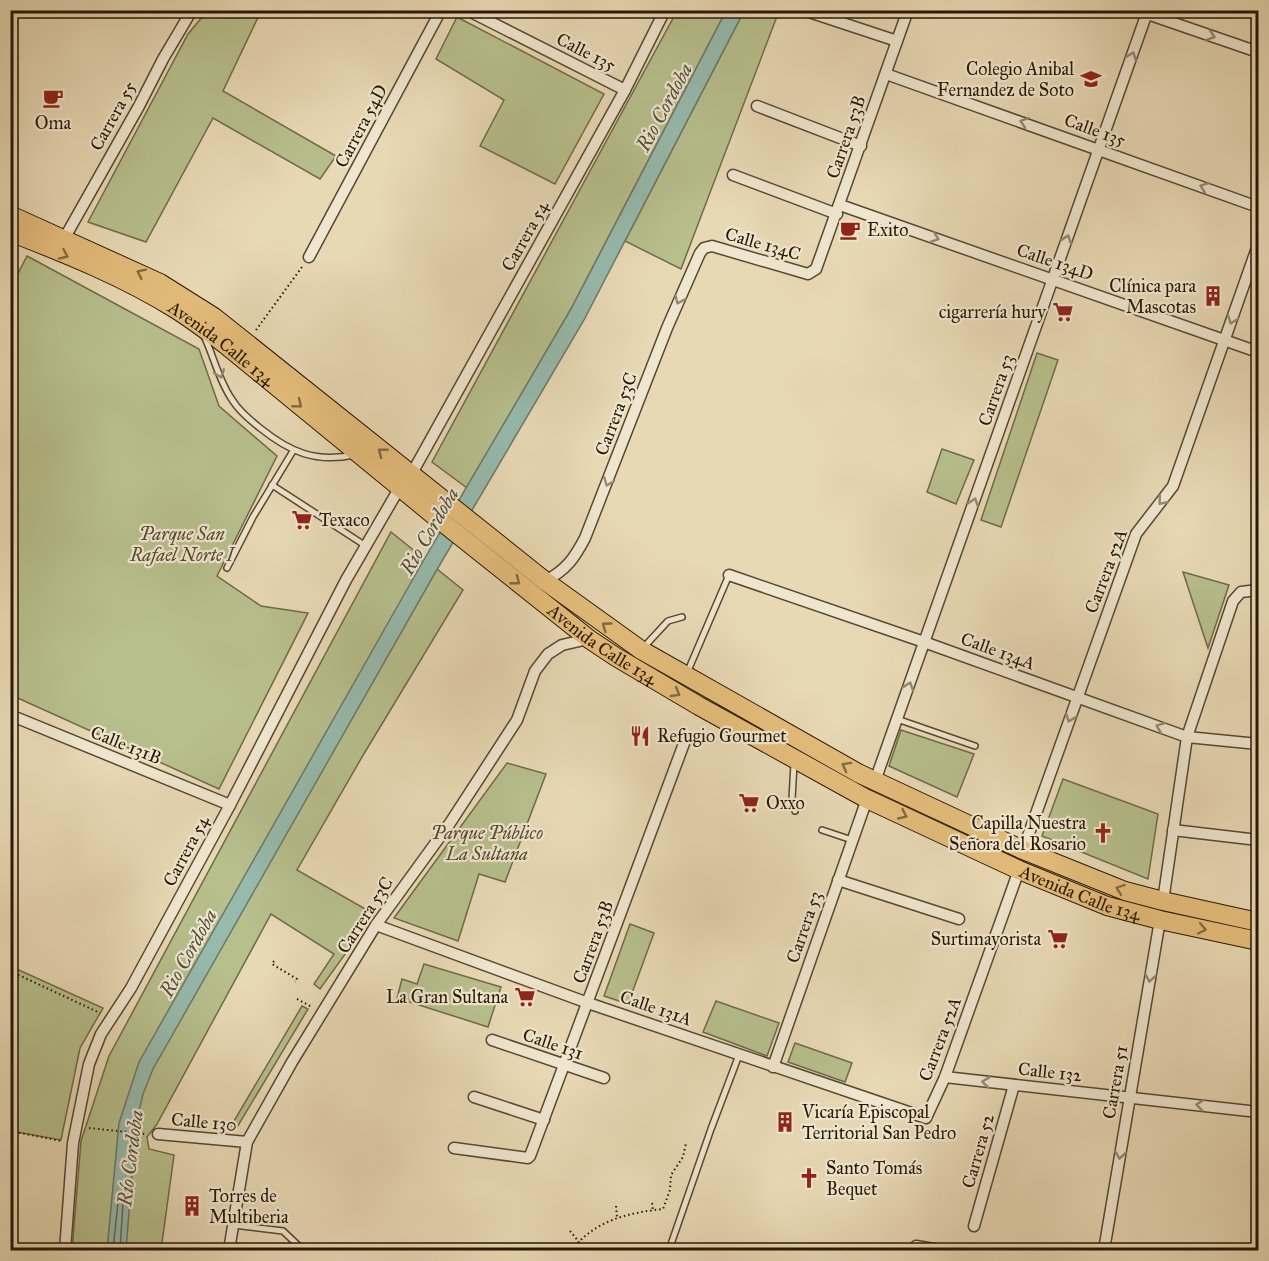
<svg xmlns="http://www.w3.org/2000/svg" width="1269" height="1261" font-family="'IM FELL Great Primer',serif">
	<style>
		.green { fill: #b7bf8d; stroke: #6e6b48; stroke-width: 1.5 }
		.water { fill: #97baad; stroke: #6a7969; stroke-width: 1.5 }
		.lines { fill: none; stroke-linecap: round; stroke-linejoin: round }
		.shore { stroke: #5e6858; stroke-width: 1.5 }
		.service-casing { stroke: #56482f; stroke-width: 8 }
		.minor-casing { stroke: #56482f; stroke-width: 13 }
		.primary-casing { stroke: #261702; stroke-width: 20 }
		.path { stroke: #261702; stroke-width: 2; stroke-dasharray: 1.5 3; stroke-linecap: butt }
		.service { stroke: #f0e6cf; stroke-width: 5 }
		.minor { stroke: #f0e6cf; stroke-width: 10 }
		.primary { stroke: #e4bc7a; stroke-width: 18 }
		.oneway { stroke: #958973 }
		.oneway2 { stroke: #856a3e }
		.labels { text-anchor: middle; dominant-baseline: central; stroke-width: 4.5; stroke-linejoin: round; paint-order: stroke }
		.street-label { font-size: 18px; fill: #261702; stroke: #f0e6cf }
		.poi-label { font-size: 18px; fill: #261702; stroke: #f0e6cf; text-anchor: start }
		.park-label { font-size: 18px; font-style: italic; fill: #52492c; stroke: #f0e6cf }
		.water-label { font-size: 20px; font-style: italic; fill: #4e503e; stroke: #f0e6cf }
	</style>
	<rect width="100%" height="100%" fill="#e8d9b5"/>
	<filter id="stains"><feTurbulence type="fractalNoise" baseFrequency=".00333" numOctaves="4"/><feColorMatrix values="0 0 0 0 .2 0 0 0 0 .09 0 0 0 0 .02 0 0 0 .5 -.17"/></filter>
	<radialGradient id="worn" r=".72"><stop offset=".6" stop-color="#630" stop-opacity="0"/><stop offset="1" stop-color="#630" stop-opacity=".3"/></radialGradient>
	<g class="green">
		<path d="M208,10L261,11L223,91L336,156L320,179L213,118L146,242L88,222L188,34Z"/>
		<path d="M677,11H726L571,309L467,488L432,462Z"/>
		<path d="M744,11H779L681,269L625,241Z"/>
		<path d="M457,17L604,94L555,184L480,146L504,100L436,59Z"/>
		<path d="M27,256L199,349L219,406L277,456L217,576L261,606L308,613L219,789L11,695L10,289Z"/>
		<path d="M1037,353L1058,360L1001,527L981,520Z"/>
		<path d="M942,449L974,460L956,504L927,492Z"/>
		<path d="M391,532L463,590L362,757L297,870L374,914L320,989L314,984L334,954L271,914L157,1124L147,1137L149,1149L174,1155L161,1250H72L81,1141L109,1056Z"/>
		<path d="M1183,572L1229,585L1208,648Z"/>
		<path d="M901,730L974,754L957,797L889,766Z"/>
		<path d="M507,763L546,774L505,882L479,874L458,941L394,918Z"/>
		<path d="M1063,779L1158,814L1148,879L1042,836Z"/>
		<path d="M630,924L654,933L628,1004L604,996Z"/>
		<path d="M424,964L501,987L488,1027L397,998L402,979L417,984Z"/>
		<path d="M10,966L103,1008L80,1048L61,1140L11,1131Z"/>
		<path d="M716,1001L779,1023L767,1056L703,1032Z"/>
		<path d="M302,1006L308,1009L236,1129L231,1126Z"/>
		<path d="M795,1043L852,1063L845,1082L788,1062Z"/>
	</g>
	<path class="water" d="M726,11H744L584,320L435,573L153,1069L143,1094L136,1125L126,1250H107L119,1123L139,1062L422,563L571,309Z"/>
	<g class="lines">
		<path class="shore" d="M113,1250L118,1202L120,1200L123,1203L120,1250"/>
		<g class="service-casing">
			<g id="service">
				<path d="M205,338C214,358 219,380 231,398C238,410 249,419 260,428C290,452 315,463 354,455"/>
				<path d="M272,485L366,546"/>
				<path d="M227,568L253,517L293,451"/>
				<path d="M644,647L668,621L682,617"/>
				<path d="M687,673L729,575"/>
				<path d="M897,719L975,746"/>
				<path d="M794,764L792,799L795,811"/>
				<path d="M822,830L852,840"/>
				<path d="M234,1225L283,1231L302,1249L312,1250"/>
				<path d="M669,1250L711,1129L739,1055"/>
			</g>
		</g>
		<g class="minor-casing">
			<g id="minor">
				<path d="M467,10L625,90"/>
				<path d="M803,10L897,41"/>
				<path d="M1136,10L1258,52"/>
				<path d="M886,74L1258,207"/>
				<path d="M757,106L861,146"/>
				<path d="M733,175L837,214"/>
				<path d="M840,205L1258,352"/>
				<path d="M64,239L139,106L163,59L192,10"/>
				<path d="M309,257L441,10"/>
				<path d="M411,475L625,90L665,10"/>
				<path d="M729,575L924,642L1187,737L1258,744"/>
				<path d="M545,581C566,570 574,559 585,538L667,328L700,253L704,248L712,246L808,274L816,269L908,10"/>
				<path d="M10,715L230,805"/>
				<path d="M875,781L1148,10"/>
				<path d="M1173,830L1258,840"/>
				<path d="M1023,850L1136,534L1173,486L1258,245"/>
				<path d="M838,880L959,919"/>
				<path d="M1163,901L1187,737L1233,601L1241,592L1258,590"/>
				<path d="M376,925L588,1003L926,1118L945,1077L1019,870"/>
				<path d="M492,1040L604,1078"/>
				<path d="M773,1067L867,799"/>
				<path d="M945,1077L1258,1112"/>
				<path d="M474,1097L544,1120"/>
				<path d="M158,1134L247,1142"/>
				<path d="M454,1148L528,1158L530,1156L686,738"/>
				<path d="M974,1226L1014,1085"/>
				<path d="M916,1246L940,1250"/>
				<path d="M65,1250L73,1143L89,1064L101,1034L131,988L230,805L346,580L400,487"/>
				<path d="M229,1250L247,1142L292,1062L376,925L450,823L517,720L535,671L548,654L562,645L588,639"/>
				<path d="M1104,1250L1160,920"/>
			</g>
		</g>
		<g class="primary-casing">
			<g id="primary">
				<path d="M10,215L160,283L214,317L545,581L641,650L858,773L1023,850L1125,891L1163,901L1258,922"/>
				<path id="s1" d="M10,232C67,254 126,278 177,310C194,321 210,333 226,345L436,517L589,639L616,657L699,706L867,799L1019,870L1107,906L1160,920L1258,941"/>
			</g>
		</g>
		<g class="path">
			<path d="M256,330L302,267"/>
			<path d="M274,961L272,964L297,979L295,982"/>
			<path d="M10,971L100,1013"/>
			<path d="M297,999L312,1007"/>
			<path d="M89,1128L146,1134"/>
			<path d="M10,1131L61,1141"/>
			<path d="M652,1203L653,1210"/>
			<path d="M616,1206L617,1217"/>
			<path d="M570,1231L579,1242"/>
			<path d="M574,1248L585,1250"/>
			<path d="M572,1250C595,1220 628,1213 663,1209L670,1190L671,1175L683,1157L686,1143"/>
		</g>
		<use href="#service" class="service"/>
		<use href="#minor" class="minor"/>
		<use href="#primary" class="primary"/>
	</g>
	<defs><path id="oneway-chevron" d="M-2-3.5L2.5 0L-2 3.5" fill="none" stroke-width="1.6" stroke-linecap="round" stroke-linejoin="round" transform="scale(1.5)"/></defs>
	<g class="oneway">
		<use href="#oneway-chevron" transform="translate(1211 36) rotate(19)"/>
		<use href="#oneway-chevron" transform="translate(1132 56) rotate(-70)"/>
		<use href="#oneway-chevron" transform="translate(1024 122) rotate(-161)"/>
		<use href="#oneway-chevron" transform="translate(1204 187) rotate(-160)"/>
		<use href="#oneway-chevron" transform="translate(935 238) rotate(19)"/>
		<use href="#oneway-chevron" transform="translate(1067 239) rotate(-71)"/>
		<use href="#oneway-chevron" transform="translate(679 300) rotate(114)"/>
		<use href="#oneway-chevron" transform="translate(1232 320) rotate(110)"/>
		<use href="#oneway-chevron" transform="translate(220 374) rotate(69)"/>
		<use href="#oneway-chevron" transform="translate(608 482) rotate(112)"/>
		<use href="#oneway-chevron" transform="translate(1162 501) rotate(129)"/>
		<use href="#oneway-chevron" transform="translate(974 502) rotate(-71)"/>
		<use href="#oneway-chevron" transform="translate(909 686) rotate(-71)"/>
		<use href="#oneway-chevron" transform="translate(1070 718) rotate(110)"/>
		<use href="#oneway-chevron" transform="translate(1160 727) rotate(-160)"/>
		<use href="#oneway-chevron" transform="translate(1150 978) rotate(100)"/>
		<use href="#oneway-chevron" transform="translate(986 1082) rotate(-173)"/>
		<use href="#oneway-chevron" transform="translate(1200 1105) rotate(-174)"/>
		<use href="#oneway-chevron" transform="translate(1120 1155) rotate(99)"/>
	</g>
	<g class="oneway2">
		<use href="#oneway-chevron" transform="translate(64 255) rotate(24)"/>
		<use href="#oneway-chevron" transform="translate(141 273) rotate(-154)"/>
		<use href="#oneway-chevron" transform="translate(298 404) rotate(39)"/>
		<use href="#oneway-chevron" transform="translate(382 452) rotate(-141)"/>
		<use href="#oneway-chevron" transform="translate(516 581) rotate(38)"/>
		<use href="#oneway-chevron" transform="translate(606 626) rotate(-144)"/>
		<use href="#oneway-chevron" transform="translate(676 693) rotate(31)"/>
		<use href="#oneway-chevron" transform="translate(846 766) rotate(-151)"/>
		<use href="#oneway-chevron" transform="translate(903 815) rotate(25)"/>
		<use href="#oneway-chevron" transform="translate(1120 889) rotate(-160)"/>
		<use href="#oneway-chevron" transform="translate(1202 929) rotate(12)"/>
	</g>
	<defs>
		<g id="school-bare" transform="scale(1.62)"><path d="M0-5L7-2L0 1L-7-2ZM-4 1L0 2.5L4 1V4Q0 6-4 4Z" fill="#8f2418" stroke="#f0e6cf" stroke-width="2.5" paint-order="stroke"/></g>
		<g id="cafe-bare" transform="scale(1.62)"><path d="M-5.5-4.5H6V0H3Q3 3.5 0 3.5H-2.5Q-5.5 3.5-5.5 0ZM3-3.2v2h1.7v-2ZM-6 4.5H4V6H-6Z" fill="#8f2418" stroke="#f0e6cf" stroke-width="2.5" paint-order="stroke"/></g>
		<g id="building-bare" transform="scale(1.62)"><path d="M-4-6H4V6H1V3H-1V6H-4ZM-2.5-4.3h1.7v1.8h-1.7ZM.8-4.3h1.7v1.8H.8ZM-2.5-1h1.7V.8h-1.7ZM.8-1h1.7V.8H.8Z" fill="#8f2418" stroke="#f0e6cf" stroke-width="2.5" paint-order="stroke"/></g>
		<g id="supermarket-bare" transform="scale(1.62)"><path d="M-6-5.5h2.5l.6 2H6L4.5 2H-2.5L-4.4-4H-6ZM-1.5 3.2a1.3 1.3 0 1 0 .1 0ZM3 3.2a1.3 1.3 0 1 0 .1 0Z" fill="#8f2418" stroke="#f0e6cf" stroke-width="2.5" paint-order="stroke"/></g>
		<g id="restaurant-bare" transform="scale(1.62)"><path d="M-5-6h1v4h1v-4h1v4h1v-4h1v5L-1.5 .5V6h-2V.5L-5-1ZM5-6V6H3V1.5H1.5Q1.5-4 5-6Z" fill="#8f2418" stroke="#f0e6cf" stroke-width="2.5" paint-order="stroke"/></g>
		<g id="church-bare" transform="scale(1.62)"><path d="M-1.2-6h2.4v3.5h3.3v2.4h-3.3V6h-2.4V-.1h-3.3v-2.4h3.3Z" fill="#8f2418" stroke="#f0e6cf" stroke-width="2.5" paint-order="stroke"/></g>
	</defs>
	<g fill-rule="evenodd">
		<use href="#school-bare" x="1091" y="79"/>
		<use href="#cafe-bare" x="53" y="98"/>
		<use href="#cafe-bare" x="850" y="230"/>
		<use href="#building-bare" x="1213" y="296"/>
		<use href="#supermarket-bare" x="1063" y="312"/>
		<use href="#supermarket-bare" x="302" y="520"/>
		<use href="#restaurant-bare" x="640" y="736"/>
		<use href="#supermarket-bare" x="749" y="803"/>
		<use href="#church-bare" x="1103" y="833"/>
		<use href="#supermarket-bare" x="1058" y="939"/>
		<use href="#supermarket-bare" x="525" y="997"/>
		<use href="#building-bare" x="785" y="1122"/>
		<use href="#church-bare" x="809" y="1178"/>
		<use href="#building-bare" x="192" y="1206"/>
	</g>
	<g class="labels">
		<g class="street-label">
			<text transform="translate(586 52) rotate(27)">Calle 135</text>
			<text transform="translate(113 116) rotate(-61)">Carrera 55</text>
			<text transform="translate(361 126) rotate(-62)">Carrera 54D</text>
			<text transform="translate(1095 130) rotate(20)">Calle 135</text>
			<text transform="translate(846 137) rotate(-71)">Carrera 53B</text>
			<text transform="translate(525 236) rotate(-61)">Carrera 54</text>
			<text transform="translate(763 244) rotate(16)">Calle 134C</text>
			<text transform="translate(1055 262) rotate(19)">Calle 134D</text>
			<text stroke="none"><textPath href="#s1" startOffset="240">Avenida Calle 134</textPath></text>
			<text transform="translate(996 390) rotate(-71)">Carrera 53</text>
			<text transform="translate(616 414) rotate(-69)">Carrera 53C</text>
			<text transform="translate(1106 571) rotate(-69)">Carrera 52A</text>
			<text stroke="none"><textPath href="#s1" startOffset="726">Avenida Calle 134</textPath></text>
			<text transform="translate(998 651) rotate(20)">Calle 134A</text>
			<text transform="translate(126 745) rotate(22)">Calle 131B</text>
			<text transform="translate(186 851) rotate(-62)">Carrera 54</text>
			<text stroke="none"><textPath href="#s1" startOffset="1266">Avenida Calle 134</textPath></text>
			<text transform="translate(365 915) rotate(-57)">Carrera 53C</text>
			<text transform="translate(804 927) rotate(-71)">Carrera 53</text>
			<text transform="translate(593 942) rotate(-70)">Carrera 53B</text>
			<text transform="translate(656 1008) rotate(19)">Calle 131A</text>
			<text transform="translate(940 1039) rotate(-69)">Carrera 52A</text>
			<text transform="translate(553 1044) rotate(19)">Calle 131</text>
			<text transform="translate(1050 1072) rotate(6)">Calle 132</text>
			<text transform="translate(1115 1082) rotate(-80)">Carrera 51</text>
			<text transform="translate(204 1122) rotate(5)">Calle 130</text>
			<text transform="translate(978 1151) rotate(-74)">Carrera 52</text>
		</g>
		<g class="poi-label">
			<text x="1074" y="69" text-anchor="end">Colegio Anibal<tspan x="1074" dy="21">Fernandez de Soto</tspan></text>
			<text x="53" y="123" text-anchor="middle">Oma</text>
			<text x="867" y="230">Exito</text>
			<text x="1196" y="286" text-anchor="end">Clínica para<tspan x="1196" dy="21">Mascotas</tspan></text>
			<text x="1046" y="312" text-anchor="end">cigarrería hury</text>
			<text x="319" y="520">Texaco</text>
			<text x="657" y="736">Refugio Gourmet</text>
			<text x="766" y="803">Oxxo</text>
			<text x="1086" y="823" text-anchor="end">Capilla Nuestra<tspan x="1086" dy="21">Señora del Rosario</tspan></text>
			<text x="1041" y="939" text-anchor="end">Surtimayorista</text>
			<text x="508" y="997" text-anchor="end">La Gran Sultana</text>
			<text x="802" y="1112">Vicaría Episcopal<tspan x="802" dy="21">Territorial San Pedro</tspan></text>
			<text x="826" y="1168">Santo Tomás<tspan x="826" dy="21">Bequet</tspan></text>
			<text x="209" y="1196">Torres de<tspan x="209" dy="21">Multiberia</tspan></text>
		</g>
		<g class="park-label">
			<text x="182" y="534">Parque San<tspan x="182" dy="21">Rafael Norte I</tspan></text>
			<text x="487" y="833">Parque Público<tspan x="487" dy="21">La Sultana</tspan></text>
		</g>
		<g class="water-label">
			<text transform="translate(664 107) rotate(-62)">Rio Cordoba</text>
			<text transform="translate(429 531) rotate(-60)">Rio Cordoba</text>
			<text transform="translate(188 953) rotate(-61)">Rio Cordoba</text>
			<text transform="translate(130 1158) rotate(-83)">Río Cordoba</text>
		</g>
	</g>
	<rect width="1269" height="1261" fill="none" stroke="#e8d9b5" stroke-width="36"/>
	<rect x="12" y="12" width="1245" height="1237" fill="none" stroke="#261702" stroke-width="3"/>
	<rect x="18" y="18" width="1233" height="1225" fill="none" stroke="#261702" stroke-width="1.5"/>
	<rect width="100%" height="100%" filter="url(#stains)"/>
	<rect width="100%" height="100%" fill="url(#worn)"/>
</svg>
